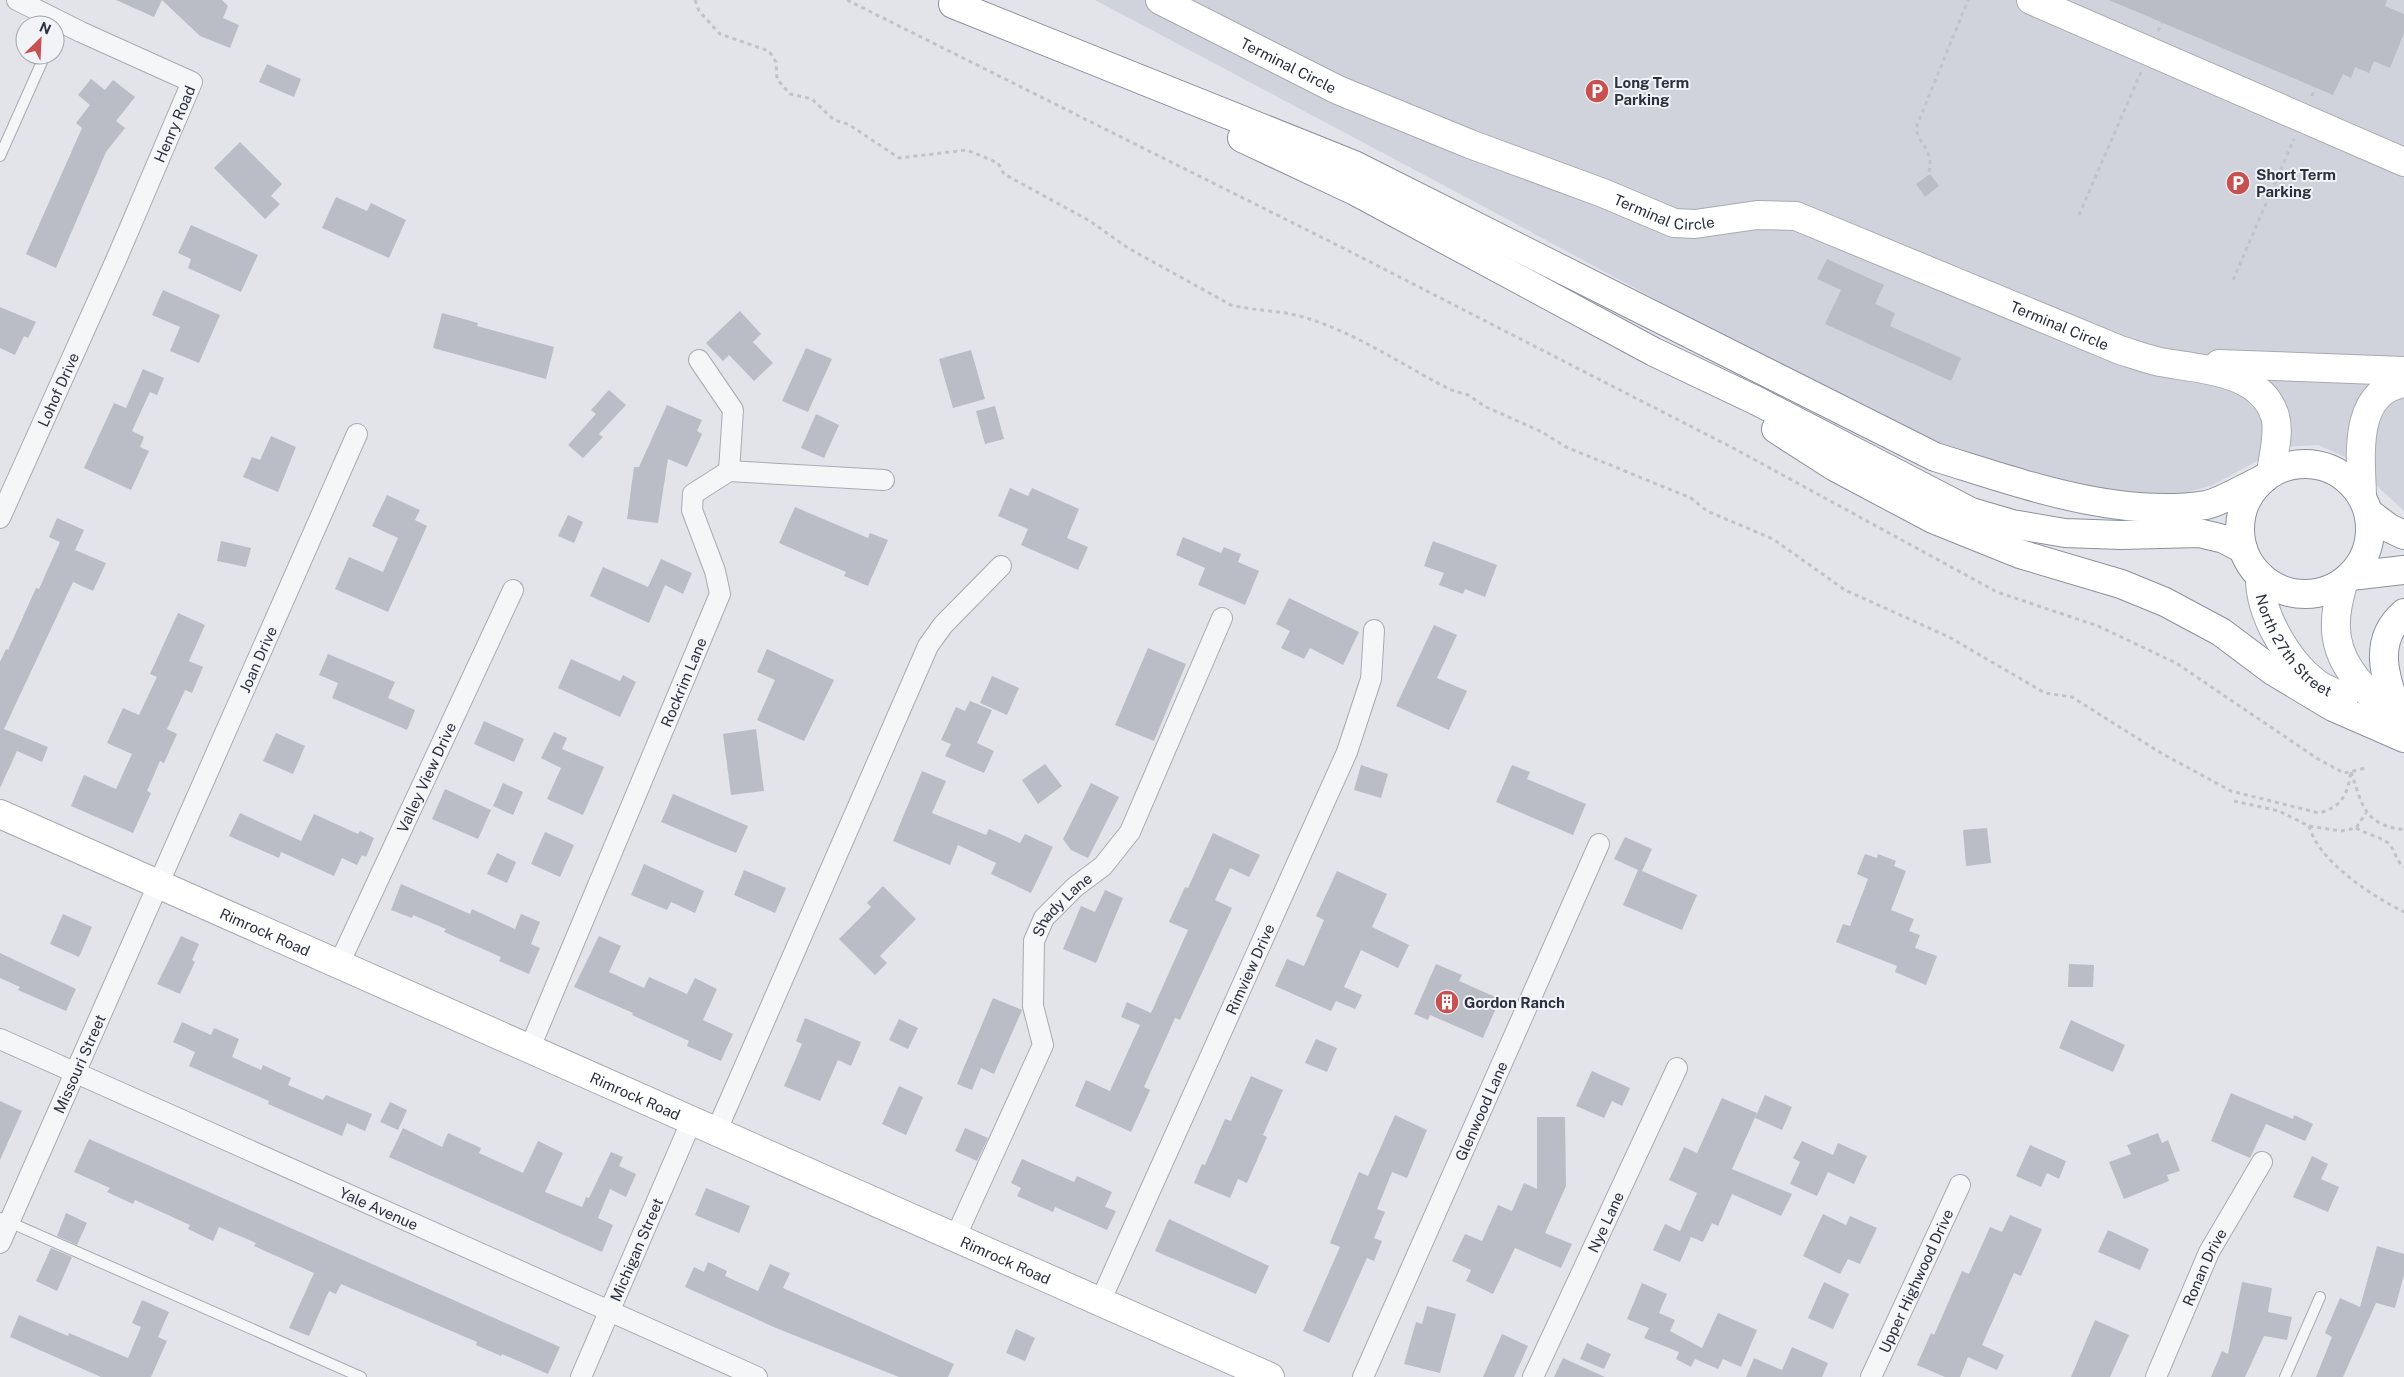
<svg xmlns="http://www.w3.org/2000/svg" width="2404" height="1377" font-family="'Public Sans',sans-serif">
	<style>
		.built { fill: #d1d3dc }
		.building { fill: #babdc6 }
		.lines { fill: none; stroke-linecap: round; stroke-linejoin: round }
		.lane-casing { stroke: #a8aab4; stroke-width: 12 }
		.street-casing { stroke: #a8aab4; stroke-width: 22 }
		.secondary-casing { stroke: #a8aab4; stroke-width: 30 }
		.primary-casing { stroke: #a3a7b5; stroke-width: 30 }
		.highway-casing { stroke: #8b90a0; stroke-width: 30 }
		.path { stroke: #c0c3c8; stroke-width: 3; stroke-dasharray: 4 4; stroke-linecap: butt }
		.lane { stroke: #f5f6f8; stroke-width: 10 }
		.street { stroke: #f5f6f8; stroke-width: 20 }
		.secondary { stroke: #fff; stroke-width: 28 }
		.primary { stroke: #fff; stroke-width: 28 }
		.highway { stroke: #fff; stroke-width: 28 }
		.labels { text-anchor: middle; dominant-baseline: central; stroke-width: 4; stroke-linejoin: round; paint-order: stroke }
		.street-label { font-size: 15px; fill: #2b3041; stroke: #f2f3f7 }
		.poi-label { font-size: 15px; font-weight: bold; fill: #2b3041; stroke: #f2f3f7; text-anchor: start }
	</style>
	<rect width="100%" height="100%" fill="#e3e4ea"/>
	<path class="built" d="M1095,0H2404V511L2347,458L2318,445L2283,447L2213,485L2185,493L2160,496L2103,493L1939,445L1853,406L1492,211Z"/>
	<g class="building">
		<path d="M116,0H162L154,17Z"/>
		<path d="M162,0H222L228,6L223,18L239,25L230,48L200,36Z"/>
		<path d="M2109,0H2387L2385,6L2404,14V33L2390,68L2374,61L2369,73L2355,67L2351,78L2343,74L2333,95Z"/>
		<path d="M267,64L301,79L294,97L259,82Z"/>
		<path d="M91,79L105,90L113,80L135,97L116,121L125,128L106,152L56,268L26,254L82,128L76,123L90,105L78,95Z"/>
		<path d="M240,142L282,184L271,196L280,204L265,219L214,168Z"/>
		<path d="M1930,174L1939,186L1925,197L1916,184Z"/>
		<path d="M336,197L367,211L371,203L406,220L389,258L322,228Z"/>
		<path d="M191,225L258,255L241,292L188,268L191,259L178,253Z"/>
		<path d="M1827,259L1884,285L1875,304L1895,313L1890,326L1961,358L1951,381L1825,324L1841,290L1817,279Z"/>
		<path d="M163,290L220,315L199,363L170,351L180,327L152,315Z"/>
		<path d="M0,307L36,322L28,338L24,336L15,355L0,348Z"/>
		<path d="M740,311L761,334L753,342L773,363L754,381L729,355L723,361L706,343Z"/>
		<path d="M442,313L478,323L477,326L554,347L546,379L433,348Z"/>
		<path d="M806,348L832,359L808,412L782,401Z"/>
		<path d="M971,350L985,399L953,408L939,359Z"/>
		<path d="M143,369L164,378L157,395L150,392L132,431L144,437L140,447L149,451L131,490L84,468L114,403L126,408Z"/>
		<path d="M609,390L626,405L599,434L603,437L583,458L568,445L596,414L591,410Z"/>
		<path d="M667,405L702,420L697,431L702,434L687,467L668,459L658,523L627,519L634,467H639Z"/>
		<path d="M995,406L1004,439L985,444L976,411Z"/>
		<path d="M816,414L839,425L824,458L801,448Z"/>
		<path d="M271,436L296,447L278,492L243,477L252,457L260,460Z"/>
		<path d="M1010,488L1028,496L1032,488L1079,509L1067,538L1088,547L1078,570L1021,545L1028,529L998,516Z"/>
		<path d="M387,495L420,510L415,520L427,526L388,612L335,589L349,557L383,572L398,538L372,526Z"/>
		<path d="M795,507L868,538L870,533L888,540L868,586L844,576L846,572L779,543Z"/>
		<path d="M568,515L583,522L574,543L558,536Z"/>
		<path d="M57,518L84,530L75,550L106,563L93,591L73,582L4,729L48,747L42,762L17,751L0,788V662L6,649L8,650L36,588L39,589L60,542L49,537Z"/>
		<path d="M1183,537L1221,553L1224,547L1241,554L1238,562L1259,571L1245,605L1198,585L1205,568L1176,555Z"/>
		<path d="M221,541L251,548L246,567L217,561Z"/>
		<path d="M1433,541L1497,565L1485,597L1465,589L1463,594L1439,585L1444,573L1424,566Z"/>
		<path d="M661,559L692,573L683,594L665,585L649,623L590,596L603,567L648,587Z"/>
		<path d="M1289,598L1359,632L1343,665L1310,648L1304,659L1281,648L1290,631L1276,624Z"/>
		<path d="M178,613L205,625L189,661L203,667L192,693L185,690L167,729L177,734L164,763L160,761L147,791L151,793L133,833L71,806L84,775L116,789L132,754L107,743L123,708L139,715L157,677L150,674Z"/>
		<path d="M1434,625L1457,635L1437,678L1467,691L1449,730L1396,706Z"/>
		<path d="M1148,648L1186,664L1154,741L1115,725Z"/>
		<path d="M767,649L834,680L804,741L757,720L775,680L757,672Z"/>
		<path d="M328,654L395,682L388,698L415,710L407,730L332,698L338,683L319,675Z"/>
		<path d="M571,659L620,681L623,675L636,682L620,717L558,688Z"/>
		<path d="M992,676L1019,688L1007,715L980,703Z"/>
		<path d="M970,701L992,710L977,743L994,751L984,773L945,756L951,744L941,740L956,707L965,711Z"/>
		<path d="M484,721L524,739L514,762L474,744Z"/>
		<path d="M756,729L764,791L731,795L723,734Z"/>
		<path d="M554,732L567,738L562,749L604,767L583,815L547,799L561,768L541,758Z"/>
		<path d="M276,733L305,746L293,774L263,761Z"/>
		<path d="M1045,764L1062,786L1038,804L1022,780Z"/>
		<path d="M1361,765L1388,774L1381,798L1354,790Z"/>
		<path d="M1512,765L1530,772L1527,779L1586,804L1573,835L1496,802Z"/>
		<path d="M922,771L946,781L932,813L986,835L989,829L1020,843L1025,834L1053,847L1031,893L991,874L996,863L958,845L950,865L893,841Z"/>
		<path d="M503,783L523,792L513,815L493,806Z"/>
		<path d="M1091,783L1119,797L1088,858L1071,850L1063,839Z"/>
		<path d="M445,789L491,810L478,839L432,819Z"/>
		<path d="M673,794L748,826L736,853L661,822Z"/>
		<path d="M240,813L301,841L314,814L358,834L360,831L374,838L366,857L362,855L357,865L342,858L334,876L281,852L279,858L229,836Z"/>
		<path d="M1987,828L1991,863L1966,866L1963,830Z"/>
		<path d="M545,832L574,845L560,877L531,864Z"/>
		<path d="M1213,833L1260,855L1249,877L1230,868L1215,900L1232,908L1180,1020L1175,1018L1144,1087L1150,1090L1131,1132L1075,1106L1086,1080L1110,1091L1140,1025L1121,1017L1127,1002L1151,1013L1188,930L1169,922L1185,887L1188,888Z"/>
		<path d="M1625,837L1652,849L1642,871L1697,895L1682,930L1623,905L1638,870L1614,859Z"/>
		<path d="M497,853L516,862L507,883L487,874Z"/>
		<path d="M1865,854L1877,858L1878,854L1896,861L1894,866L1906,871L1891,910L1914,919L1909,931L1920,935L1915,948L1937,956L1926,985L1895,972L1897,966L1836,942L1843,924L1850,926L1868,879L1857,874Z"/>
		<path d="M644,864L704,891L695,913L671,902L667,910L631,895Z"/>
		<path d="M744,870L786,888L775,913L734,895Z"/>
		<path d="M1337,871L1387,894L1372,927L1409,945L1398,968L1361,950L1344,987L1362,995L1355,1009L1336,1001L1331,1011L1275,986L1287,959L1304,966L1324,920L1316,916Z"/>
		<path d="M401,884L470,914L472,909L515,929L521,914L540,922L531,944L540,948L529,974L499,961L501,957L444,932L446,929L413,915L412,918L391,910Z"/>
		<path d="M883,886L916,919L880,956L887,963L875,975L839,939L871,907L867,903Z"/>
		<path d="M1105,890L1123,898L1096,963L1063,949L1081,906L1095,912Z"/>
		<path d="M63,914L92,927L79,957L50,944Z"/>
		<path d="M181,936L199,944L192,960L195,962L180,994L157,984Z"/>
		<path d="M599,936L621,946L609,972L644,988L649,977L687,994L695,978L717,989L703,1020L733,1034L721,1061L687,1046L689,1041L632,1015L633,1013L574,987Z"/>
		<path d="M0,953L76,989L66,1011L18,990L20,987L0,978Z"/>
		<path d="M1436,964L1462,975L1459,981L1500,999L1483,1038L1430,1015L1428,1020L1414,1014Z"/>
		<path d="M2069,964L2094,965L2093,987H2068Z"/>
		<path d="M993,998L1022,1010L994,1074L981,1068L972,1090L957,1084Z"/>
		<path d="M805,1018L861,1042L851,1066L838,1060L820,1101L784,1086L802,1044L796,1041Z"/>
		<path d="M899,1019L918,1028L908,1049L889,1040Z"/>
		<path d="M2071,1020L2125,1045L2113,1072L2059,1048Z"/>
		<path d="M182,1022L211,1035L214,1028L239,1039L232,1057L261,1070L263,1065L291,1078L288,1085L323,1100L326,1095L372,1114L365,1131L347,1123L342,1136L268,1104L269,1101L189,1066L195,1052L173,1042Z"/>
		<path d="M1316,1039L1337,1048L1327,1072L1305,1063Z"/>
		<path d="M1592,1071L1630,1088L1622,1106L1612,1101L1604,1118L1576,1106Z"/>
		<path d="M1251,1076L1283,1090L1263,1135L1267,1137L1247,1183L1238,1179L1230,1198L1194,1183L1202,1164L1205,1165L1225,1119L1231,1121Z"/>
		<path d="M899,1086L923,1097L906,1135L882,1124Z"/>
		<path d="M2231,1093L2293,1119L2294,1115L2313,1124L2305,1141L2266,1124L2250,1158L2211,1141Z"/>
		<path d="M1765,1095L1792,1107L1782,1130L1755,1118Z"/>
		<path d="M1722,1098L1757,1113L1732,1169L1792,1194L1781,1216L1732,1194L1718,1226L1712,1223L1703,1242L1691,1237L1680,1262L1653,1250L1665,1224L1680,1231L1697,1193L1669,1180L1684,1147L1697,1153Z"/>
		<path d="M0,1101L22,1111L0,1160Z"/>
		<path d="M390,1102L407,1110L398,1130L380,1122Z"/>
		<path d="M1395,1115L1427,1130L1407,1178L1392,1172L1377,1209L1385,1212L1374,1238L1382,1241L1374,1261L1367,1258L1329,1343L1303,1331L1340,1247L1330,1243L1359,1172L1368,1176Z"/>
		<path d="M1537,1117H1565L1566,1186L1545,1233L1572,1244L1561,1268L1515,1248L1493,1294L1466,1281L1471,1270L1452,1261L1465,1234L1482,1241L1498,1205L1512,1211L1524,1183L1537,1189Z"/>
		<path d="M403,1128L442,1147L448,1133L481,1148L479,1153L523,1173L538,1141L563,1153L545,1192L582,1207L586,1197L589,1198L611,1152L623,1157L619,1166L636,1174L626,1197L610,1189L598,1218L613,1225L602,1252L389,1157Z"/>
		<path d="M965,1128L988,1138L977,1161L955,1151Z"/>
		<path d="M2158,1133L2162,1143L2168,1140L2180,1171L2167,1175L2169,1181L2124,1199L2109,1162L2131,1154L2127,1145Z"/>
		<path d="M89,1139L560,1347L548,1374L502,1354L501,1356L476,1345L477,1342L341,1284L336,1294L329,1291L309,1336L289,1328L314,1273L254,1246L256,1243L219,1227L213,1241L188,1229L190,1225L135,1200L133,1204L107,1192L110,1188L74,1172Z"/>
		<path d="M1802,1141L1833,1155L1838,1143L1867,1156L1854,1184L1828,1172L1817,1196L1790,1184L1800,1162L1793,1158Z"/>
		<path d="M2030,1145L2066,1161L2059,1179L2047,1173L2041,1187L2016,1176Z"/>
		<path d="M2312,1156L2328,1164L2321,1179L2339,1187L2328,1212L2293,1197Z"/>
		<path d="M1022,1159L1074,1182L1077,1176L1112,1192L1105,1207L1116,1211L1107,1230L1055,1207L1053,1212L1017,1196L1021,1188L1011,1183Z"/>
		<path d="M706,1188L750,1206L739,1233L695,1215Z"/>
		<path d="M66,1213L87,1223L77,1245L57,1236Z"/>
		<path d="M1823,1214L1846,1225L1850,1216L1877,1228L1860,1264L1848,1259L1840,1274L1803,1256Z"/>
		<path d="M2010,1215L2042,1229L2021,1276L2014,1273L1982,1345L2004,1355L1997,1370L1968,1357L1960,1377H1945L1917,1365L1931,1333L1934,1335L1962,1271L1969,1274L1990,1227L2002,1232Z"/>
		<path d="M1169,1219L1269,1266L1256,1294L1155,1251Z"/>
		<path d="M2108,1230L2149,1249L2140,1270L2098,1252Z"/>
		<path d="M2377,1246L2404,1254V1275L2395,1308L2376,1303L2343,1377H2316L2332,1337L2325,1333L2340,1298L2360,1307Z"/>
		<path d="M51,1248L72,1257L57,1291L36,1281Z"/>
		<path d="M708,1262L727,1271L725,1276L758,1291L770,1264L790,1273L783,1288L954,1364L948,1377H899L776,1328L685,1287L694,1267L704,1272Z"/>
		<path d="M1824,1282L1849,1294L1833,1329L1808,1318Z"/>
		<path d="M2242,1282L2272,1288L2268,1312L2292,1317L2287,1340L2264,1336L2245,1377H2211L2222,1351L2228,1354Z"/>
		<path d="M1642,1283L1667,1294L1659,1313L1675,1320L1670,1331L1702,1348L1718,1313L1757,1330L1741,1367L1723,1359L1718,1369L1695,1359L1691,1367L1676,1359L1679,1352L1644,1338L1649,1328L1627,1319Z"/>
		<path d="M142,1300L169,1312L158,1337L167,1341L151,1377H101L10,1337L19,1315L68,1336L69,1333L128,1358L141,1327L132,1323Z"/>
		<path d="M1427,1306L1456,1314L1440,1373L1404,1364L1416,1322L1422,1324Z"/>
		<path d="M2095,1320L2129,1335L2110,1377H2071Z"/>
		<path d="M1016,1329L1035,1338L1025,1361L1006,1353Z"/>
		<path d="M1502,1334L1528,1346L1514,1377H1483Z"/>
		<path d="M1587,1343L1611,1354L1604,1369L1580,1359Z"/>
		<path d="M1792,1347L1828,1363L1822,1377H1746L1754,1358L1782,1370Z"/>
		<path d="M1563,1358L1605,1377H1554Z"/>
	</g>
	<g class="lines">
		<g class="lane-casing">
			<g id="lane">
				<path d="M0,156L45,55"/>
				<path d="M0,1218L361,1377"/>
				<path d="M2285,1377L2320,1297"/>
			</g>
		</g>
		<g class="street-casing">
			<g id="street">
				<path d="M699,360L733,410L729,471"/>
				<path id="s1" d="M0,518L116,260L192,82L81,32L17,0"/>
				<path id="s2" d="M339,964L513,590"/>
				<path id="s3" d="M0,1039L757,1377"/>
				<path id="s4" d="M529,1050L720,594L715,571L692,510L693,494L729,471L884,480"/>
				<path d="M716,1132L928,646L943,625L1001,566"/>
				<path id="s5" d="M955,1238L1043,1045L1033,1006L1034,941L1044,918L1075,887L1103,866L1130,832L1222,618"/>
				<path id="s6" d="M0,1243L357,434"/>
				<path id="s7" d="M1100,1302L1347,752L1371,679L1374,630"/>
				<path id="s8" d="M581,1377L691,1122"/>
				<path id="s9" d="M1363,1377L1599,844"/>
				<path id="s10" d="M1533,1377L1677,1068"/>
				<path id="s11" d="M1871,1377L1960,1185"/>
				<path id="s12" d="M2156,1377L2209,1252L2262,1162"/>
			</g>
		</g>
		<g class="secondary-casing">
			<g id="secondary">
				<path id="s13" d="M1160,0L1338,90L1470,144L1603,193L1674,223L1695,224L1757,215L1796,216L2120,350C2133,354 2146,359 2160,362C2198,369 2261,370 2275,416C2280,433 2273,456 2271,473"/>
				<path d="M2031,0L2404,162"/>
				<path d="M2219,364L2404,371"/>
				<path d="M2362,495C2361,457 2352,392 2404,383"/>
				<path id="s14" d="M0,814L1270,1377"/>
			</g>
		</g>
		<g class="primary-casing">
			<g id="primary">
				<path id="s15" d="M2260,576C2259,613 2287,661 2316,683C2324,689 2335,693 2344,697"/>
				<path d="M2343,583C2340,595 2336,608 2336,621C2333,668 2373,696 2403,727"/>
			</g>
		</g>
		<g class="highway-casing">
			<g id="highway">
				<path d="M953,4L1354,165L1935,457C2020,483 2116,519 2206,505C2221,502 2250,485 2265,478"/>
				<path d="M1242,138L1355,191L1654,352L1757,401L1971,512L2012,524L2065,533L2121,535L2199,533L2224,539L2243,549"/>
				<path d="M1776,429L1835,467L1933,519L2020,554L2121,584L2165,602L2221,632L2273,671L2333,707L2404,738"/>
				<circle cx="2305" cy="529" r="65"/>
				<path d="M2369,513L2389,528L2404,535"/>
				<path d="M2351,576L2404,570"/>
				<path d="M2403,727C2390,688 2367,645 2404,613"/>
			</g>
		</g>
		<g class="path">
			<path d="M695,0L699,11L720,34L769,51L776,62L777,79L790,94L812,99L834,120L848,124L899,158L967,150L998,163L1004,174L1090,221L1128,248L1231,305C1255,311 1279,310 1303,317C1355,332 1402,365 1451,390L1468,395L1486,407L1542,432L1566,447L1691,498L1707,511L1773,539L1845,590L1949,637L2045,693L2072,697L2161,753L2231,791L2319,813C2342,807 2348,794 2351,771"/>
			<path d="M847,0L1343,248L1735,449L1997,592L2098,626L2176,663L2318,759L2344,773L2366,768"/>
			<path d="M2158,31L2162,23"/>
			<path d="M2312,96L2315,88"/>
			<path d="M1929,172C1934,150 1920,147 1916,128L1968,0"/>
			<path d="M2079,215L2141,72"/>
			<path d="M2233,280L2294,139"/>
			<path d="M2351,772C2363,806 2363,824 2404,830"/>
			<path d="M2234,801L2279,811L2309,826L2341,831L2356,828L2366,813"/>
			<path d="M2309,826C2319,862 2372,896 2404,912"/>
			<path d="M2356,828C2364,833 2385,839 2389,844C2396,851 2395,860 2404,867"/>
		</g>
		<use href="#lane" class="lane"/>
		<use href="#street" class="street"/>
		<use href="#secondary" class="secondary"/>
		<use href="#primary" class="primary"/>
		<use href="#highway" class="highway"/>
	</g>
	<defs>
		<g id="parking-disc" transform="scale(1.25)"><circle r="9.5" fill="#c65150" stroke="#f2f3f7"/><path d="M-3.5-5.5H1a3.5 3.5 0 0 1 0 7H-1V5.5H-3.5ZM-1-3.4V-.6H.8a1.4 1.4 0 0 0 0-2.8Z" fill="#fff"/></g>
		<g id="building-disc" transform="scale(1.25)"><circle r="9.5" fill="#c65150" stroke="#f2f3f7"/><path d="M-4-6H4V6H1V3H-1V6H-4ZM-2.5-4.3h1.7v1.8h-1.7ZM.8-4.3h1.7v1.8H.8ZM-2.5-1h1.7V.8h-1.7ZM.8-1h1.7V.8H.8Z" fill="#fff"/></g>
	</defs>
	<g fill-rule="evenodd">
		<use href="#parking-disc" x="1597" y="91"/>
		<use href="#parking-disc" x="2238" y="183"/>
		<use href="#building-disc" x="1447" y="1002"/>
	</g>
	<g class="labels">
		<g class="street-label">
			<text stroke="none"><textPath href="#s13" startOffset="144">Terminal Circle</textPath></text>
			<text stroke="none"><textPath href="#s1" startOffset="431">Henry Road</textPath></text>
			<text stroke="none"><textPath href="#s13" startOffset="549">Terminal Circle</textPath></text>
			<text stroke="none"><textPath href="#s13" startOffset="969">Terminal Circle</textPath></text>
			<text stroke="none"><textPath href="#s1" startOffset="141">Lohof Drive</textPath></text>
			<text stroke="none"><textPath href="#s15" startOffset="80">North 27th Street</textPath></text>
			<text stroke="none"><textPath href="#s6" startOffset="638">Joan Drive</textPath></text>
			<text stroke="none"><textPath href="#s4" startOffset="399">Rockrim Lane</textPath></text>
			<text stroke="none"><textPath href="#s2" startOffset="206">Valley View Drive</textPath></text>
			<text stroke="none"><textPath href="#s5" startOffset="364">Shady Lane</textPath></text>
			<text stroke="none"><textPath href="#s14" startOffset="290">Rimrock Road</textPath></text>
			<text stroke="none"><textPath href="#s7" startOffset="365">Rimview Drive</textPath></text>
			<text stroke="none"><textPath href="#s6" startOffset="196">Missouri Street</textPath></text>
			<text stroke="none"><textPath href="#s14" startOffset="695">Rimrock Road</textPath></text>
			<text stroke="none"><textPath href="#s9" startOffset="291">Glenwood Lane</textPath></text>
			<text stroke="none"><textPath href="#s3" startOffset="415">Yale Avenue</textPath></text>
			<text stroke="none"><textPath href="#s10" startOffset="171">Nye Lane</textPath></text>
			<text stroke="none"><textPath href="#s8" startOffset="139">Michigan Street</textPath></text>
			<text stroke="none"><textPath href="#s14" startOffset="1100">Rimrock Road</textPath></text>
			<text stroke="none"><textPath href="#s12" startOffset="120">Ronan Drive</textPath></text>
			<text stroke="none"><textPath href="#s11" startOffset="106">Upper Highwood Drive</textPath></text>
		</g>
		<g class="poi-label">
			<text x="1614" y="82">Long Term<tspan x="1614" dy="17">Parking</tspan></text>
			<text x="2256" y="174">Short Term<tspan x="2256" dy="17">Parking</tspan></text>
			<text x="1464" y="1002">Gordon Ranch</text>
		</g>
	</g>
	<g transform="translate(40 40) rotate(24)"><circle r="24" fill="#f2f3f7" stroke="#a2a5ae"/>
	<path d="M0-4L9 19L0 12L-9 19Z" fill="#c65150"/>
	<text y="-8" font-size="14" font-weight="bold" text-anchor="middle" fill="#2b3041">N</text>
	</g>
</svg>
